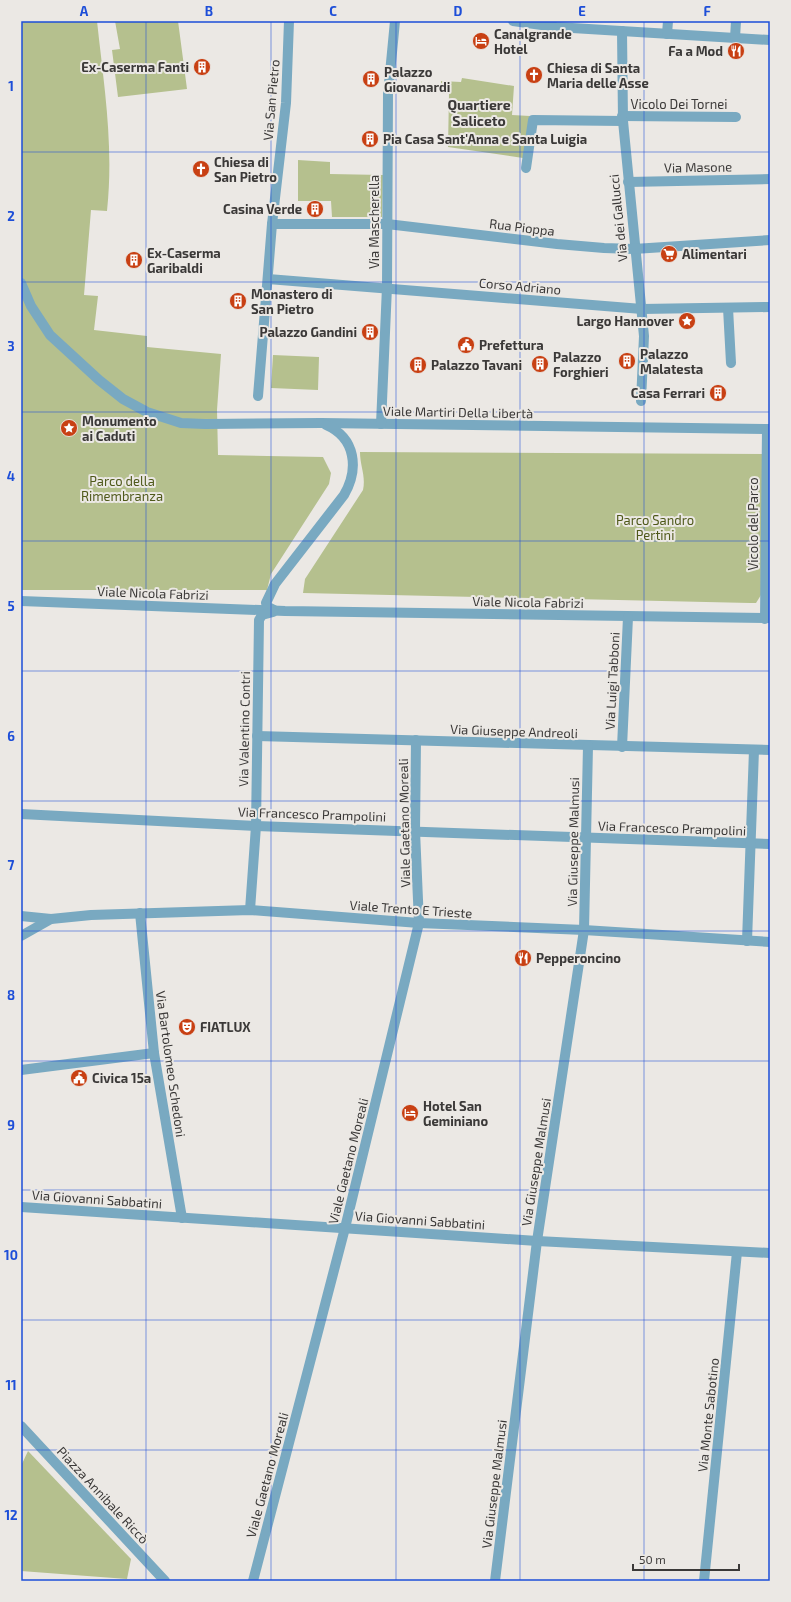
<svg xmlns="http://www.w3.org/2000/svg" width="791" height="1602" font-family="'Exo 2',sans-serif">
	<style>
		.green { fill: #b5c08e }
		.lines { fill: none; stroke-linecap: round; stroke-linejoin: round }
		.minor { stroke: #79a9c1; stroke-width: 10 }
		.grid { fill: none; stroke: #1d4ed8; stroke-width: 1; stroke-opacity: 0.55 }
		.labels { text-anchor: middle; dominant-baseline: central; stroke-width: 4; stroke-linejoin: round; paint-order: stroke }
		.poi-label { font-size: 13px; font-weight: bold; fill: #3b3938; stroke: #ebe8e4; text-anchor: start }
		.street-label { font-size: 13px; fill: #3b3938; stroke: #ebe8e4 }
		.park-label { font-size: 13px; fill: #4f591a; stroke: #ebe8e4 }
		.neighbourhood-label { font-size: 14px; font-weight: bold; fill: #3b3938; stroke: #ebe8e4 }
		.neatline { fill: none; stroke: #1d4ed8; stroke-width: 1.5 }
		.grid-label { font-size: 13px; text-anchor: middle; font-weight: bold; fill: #1d4ed8 }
	</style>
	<rect width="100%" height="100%" fill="#ebe8e4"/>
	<g class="green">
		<path d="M21,21H97C104,86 114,145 107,211L91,210L84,295L98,296L94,330L147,336V347L221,354L217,410L218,455L323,457L331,473L329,484L271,574L267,590H21Z"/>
		<path d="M115,21H178L187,89L118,97L112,50L120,49Z"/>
		<path d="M462,78L514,86L512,115L530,116L523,158L448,147L449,94L441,93V81L461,82Z"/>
		<path d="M298,160L330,162V174L383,175L382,217H332L331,201H298Z"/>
		<path d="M273,355L319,357L318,390L271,388Z"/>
		<path d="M360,452L770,454L761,595L756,603H750L303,593L305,579L363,490C366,476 360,466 360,452Z"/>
		<path d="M28,1451L131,1559L127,1579L21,1571V1466Z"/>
	</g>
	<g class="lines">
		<g class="minor">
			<path d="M513,21L556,27L770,40"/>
			<path d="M622,31L623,121L644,336L641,401"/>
			<path d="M667,34L668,21"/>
			<path d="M735,38L736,21"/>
			<path d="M622,116L736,117"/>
			<path d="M526,168L533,120L623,121"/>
			<path d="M628,182L770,179"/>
			<path d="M272,224H387L557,244L604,248L634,249L770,240"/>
			<path d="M268,279L642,309L770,307"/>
			<path d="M21,283L31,306L50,335L99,380L123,399L147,412L181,423L205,424L321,423L770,429"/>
			<path d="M728,308L731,363"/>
			<path d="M258,396L272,224L286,103L289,21"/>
			<path d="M381,424L387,287L388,94L395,21"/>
			<path d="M21,601L285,611L770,618"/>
			<path d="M274,610L268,607L266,603L275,584L344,495C359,469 356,438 326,425"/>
			<path d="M765,619L767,429"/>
			<path d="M257,736L770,750"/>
			<path d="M622,747L628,617"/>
			<path d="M21,814L256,826L770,844"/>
			<path d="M250,910L256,826L259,620L262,615L273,612"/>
			<path d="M140,913L154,1053L182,1218"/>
			<path d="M21,916L51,919L91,915L250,910L419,923L584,930L770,942"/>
			<path d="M21,936L51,919"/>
			<path d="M747,941L754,750"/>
			<path d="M21,1070L154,1053"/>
			<path d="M21,1207L537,1241L770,1253"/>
			<path d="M21,1426L165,1581"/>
			<path d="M253,1581L345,1228L419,923L415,831L416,740"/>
			<path d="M495,1581L537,1241L584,930L588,746"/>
			<path d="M704,1581L737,1252"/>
		</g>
	</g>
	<path class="grid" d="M146,21V1581M271,21V1581M396,21V1581M520,21V1581M644,21V1581M21,152H770M21,282H770M21,412H770M21,541H770M21,671H770M21,801H770M21,931H770M21,1061H770M21,1190H770M21,1320H770M21,1450H770"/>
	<defs>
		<g id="hotel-disc" transform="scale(0.9)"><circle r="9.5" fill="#c84013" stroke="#ebe8e4"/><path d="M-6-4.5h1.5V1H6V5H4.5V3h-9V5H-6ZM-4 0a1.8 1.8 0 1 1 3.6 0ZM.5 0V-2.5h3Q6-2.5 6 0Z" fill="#fff"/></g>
		<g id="restaurant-disc" transform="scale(0.9)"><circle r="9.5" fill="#c84013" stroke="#ebe8e4"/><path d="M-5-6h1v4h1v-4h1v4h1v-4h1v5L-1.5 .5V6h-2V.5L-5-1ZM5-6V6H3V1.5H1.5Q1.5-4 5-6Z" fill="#fff"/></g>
		<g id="building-disc" transform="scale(0.9)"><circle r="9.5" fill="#c84013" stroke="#ebe8e4"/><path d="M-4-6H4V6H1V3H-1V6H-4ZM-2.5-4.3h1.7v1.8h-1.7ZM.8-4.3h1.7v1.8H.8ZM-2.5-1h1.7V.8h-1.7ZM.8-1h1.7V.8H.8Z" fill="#fff"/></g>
		<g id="church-disc" transform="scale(0.9)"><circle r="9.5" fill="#c84013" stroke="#ebe8e4"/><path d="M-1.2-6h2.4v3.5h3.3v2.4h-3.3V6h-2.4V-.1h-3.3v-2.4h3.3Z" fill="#fff"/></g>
		<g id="supermarket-disc" transform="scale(0.9)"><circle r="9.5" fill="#c84013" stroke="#ebe8e4"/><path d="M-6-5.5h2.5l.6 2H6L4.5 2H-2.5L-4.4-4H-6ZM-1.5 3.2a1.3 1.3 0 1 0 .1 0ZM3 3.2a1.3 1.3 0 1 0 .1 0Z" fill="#fff"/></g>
		<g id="sight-disc" transform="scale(0.9)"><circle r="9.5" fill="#c84013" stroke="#ebe8e4"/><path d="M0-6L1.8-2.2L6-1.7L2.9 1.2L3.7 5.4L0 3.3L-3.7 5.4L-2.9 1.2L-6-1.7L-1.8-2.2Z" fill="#fff"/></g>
		<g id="civic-disc" transform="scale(0.9)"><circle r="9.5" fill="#c84013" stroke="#ebe8e4"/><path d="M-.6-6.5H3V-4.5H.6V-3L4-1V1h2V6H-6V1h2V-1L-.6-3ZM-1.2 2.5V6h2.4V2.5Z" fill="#fff"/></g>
		<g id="theatre-disc" transform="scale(0.9)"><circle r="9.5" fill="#c84013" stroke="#ebe8e4"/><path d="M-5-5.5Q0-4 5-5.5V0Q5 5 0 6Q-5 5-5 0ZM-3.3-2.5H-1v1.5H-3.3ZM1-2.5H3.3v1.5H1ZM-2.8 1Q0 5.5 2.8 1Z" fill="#fff"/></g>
	</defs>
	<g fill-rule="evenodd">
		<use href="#hotel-disc" x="481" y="41"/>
		<use href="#restaurant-disc" x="736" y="51"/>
		<use href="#building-disc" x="202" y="67"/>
		<use href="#church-disc" x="534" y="75"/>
		<use href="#building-disc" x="371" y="79"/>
		<use href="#building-disc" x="370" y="139"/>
		<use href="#church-disc" x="201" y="169"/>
		<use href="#building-disc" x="315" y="209"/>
		<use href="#supermarket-disc" x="669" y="254"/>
		<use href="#building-disc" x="134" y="260"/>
		<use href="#building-disc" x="238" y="301"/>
		<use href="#sight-disc" x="687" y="321"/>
		<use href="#building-disc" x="370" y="332"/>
		<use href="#civic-disc" x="466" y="345"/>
		<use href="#building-disc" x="627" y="361"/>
		<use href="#building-disc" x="540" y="364"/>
		<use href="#building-disc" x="418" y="365"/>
		<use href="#building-disc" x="718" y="393"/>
		<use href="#sight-disc" x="69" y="428"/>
		<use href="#restaurant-disc" x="523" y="958"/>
		<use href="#theatre-disc" x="187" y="1027"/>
		<use href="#civic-disc" x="79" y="1078"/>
		<use href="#hotel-disc" x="410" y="1113"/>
	</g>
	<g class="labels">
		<g class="poi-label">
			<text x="494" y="34">Canalgrande<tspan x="494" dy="15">Hotel</tspan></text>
			<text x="723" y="51" text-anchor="end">Fa a Mod</text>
			<text x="189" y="67" text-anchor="end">Ex-Caserma Fanti</text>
			<text x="547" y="68">Chiesa di Santa<tspan x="547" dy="15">Maria delle Asse</tspan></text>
			<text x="384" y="72">Palazzo<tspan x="384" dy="15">Giovanardi</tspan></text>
			<text x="383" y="139">Pia Casa Sant'Anna e Santa Luigia</text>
			<text x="214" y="162">Chiesa di<tspan x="214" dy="15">San Pietro</tspan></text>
			<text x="302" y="209" text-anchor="end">Casina Verde</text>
			<text x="147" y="253">Ex-Caserma<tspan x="147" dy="15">Garibaldi</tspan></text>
			<text x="682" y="254">Alimentari</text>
			<text x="251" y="294">Monastero di<tspan x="251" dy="15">San Pietro</tspan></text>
			<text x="674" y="321" text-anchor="end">Largo Hannover</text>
			<text x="357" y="332" text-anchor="end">Palazzo Gandini</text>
			<text x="479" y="345">Prefettura</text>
			<text x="640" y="354">Palazzo<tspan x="640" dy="15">Malatesta</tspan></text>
			<text x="553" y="357">Palazzo<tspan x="553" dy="15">Forghieri</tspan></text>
			<text x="431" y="365">Palazzo Tavani</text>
			<text x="705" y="393" text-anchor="end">Casa Ferrari</text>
			<text x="82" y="421">Monumento<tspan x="82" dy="15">ai Caduti</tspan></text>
			<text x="536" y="958">Pepperoncino</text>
			<text x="200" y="1027">FIATLUX</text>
			<text x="92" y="1078">Civica 15a</text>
			<text x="423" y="1106">Hotel San<tspan x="423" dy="15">Geminiano</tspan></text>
		</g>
		<g class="street-label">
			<text transform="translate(271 100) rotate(-85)">Via San Pietro</text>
			<text x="679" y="104">Vicolo Dei Tornei</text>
			<text transform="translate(698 167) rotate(-1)">Via Masone</text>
			<text transform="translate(618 218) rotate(-96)">Via dei Gallucci</text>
			<text transform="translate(374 222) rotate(-90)">Via Mascherella</text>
			<text transform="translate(522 227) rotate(7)">Rua Pioppa</text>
			<text transform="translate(520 286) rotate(5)">Corso Adriano</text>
			<text transform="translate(458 412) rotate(1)">Viale Martiri Della Libertà</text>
			<text transform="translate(753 524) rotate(-90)">Vicolo del Parco</text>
			<text transform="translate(153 593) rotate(2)">Viale Nicola Fabrizi</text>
			<text transform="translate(528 602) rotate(1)">Viale Nicola Fabrizi</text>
			<text transform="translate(612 681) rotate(-87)">Via Luigi Tabboni</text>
			<text transform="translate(244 729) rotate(-89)">Via Valentino Contri</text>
			<text transform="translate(514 731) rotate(2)">Via Giuseppe Andreoli</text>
			<text transform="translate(312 814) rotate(2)">Via Francesco Prampolini</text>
			<text transform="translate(404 823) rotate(-91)">Viale Gaetano Moreali</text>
			<text transform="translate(672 828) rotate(2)">Via Francesco Prampolini</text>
			<text transform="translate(573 842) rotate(-89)">Via Giuseppe Malmusi</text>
			<text transform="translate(411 909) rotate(4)">Viale Trento E Trieste</text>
			<text transform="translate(171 1064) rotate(82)">Via Bartolomeo Schedoni</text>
			<text transform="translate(348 1161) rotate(-76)">Viale Gaetano Moreali</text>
			<text transform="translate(536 1162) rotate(-81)">Via Giuseppe Malmusi</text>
			<text transform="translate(97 1199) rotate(4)">Via Giovanni Sabbatini</text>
			<text transform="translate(420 1220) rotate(4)">Via Giovanni Sabbatini</text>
			<text transform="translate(708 1415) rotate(-84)">Via Monte Sabotino</text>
			<text transform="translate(267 1475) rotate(-75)">Viale Gaetano Moreali</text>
			<text transform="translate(494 1484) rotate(-83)">Via Giuseppe Malmusi</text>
			<text transform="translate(103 1495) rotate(47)">Piazza Annibale Riccò</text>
		</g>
		<g class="park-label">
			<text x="122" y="481">Parco della<tspan x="122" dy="15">Rimembranza</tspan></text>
			<text x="655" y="520">Parco Sandro<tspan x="655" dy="15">Pertini</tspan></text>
		</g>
		<g class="neighbourhood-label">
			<text x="479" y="104">Quartiere<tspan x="479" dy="16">Saliceto</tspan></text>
		</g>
	</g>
	<rect width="791" height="1602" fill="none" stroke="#ebe8e4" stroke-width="44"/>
	<path d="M633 1564v6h106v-6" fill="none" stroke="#3b3938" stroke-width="2"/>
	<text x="639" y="1564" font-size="12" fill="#3b3938" stroke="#ebe8e4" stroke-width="3" paint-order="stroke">50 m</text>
	<rect x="22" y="22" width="747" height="1558" class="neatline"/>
	<g class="grid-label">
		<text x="84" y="16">A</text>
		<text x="209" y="16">B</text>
		<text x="333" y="16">C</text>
		<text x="458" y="16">D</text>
		<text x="582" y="16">E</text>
		<text x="707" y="16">F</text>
		<text x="11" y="91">1</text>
		<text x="11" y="221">2</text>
		<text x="11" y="351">3</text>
		<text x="11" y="481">4</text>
		<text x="11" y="611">5</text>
		<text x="11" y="741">6</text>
		<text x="11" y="870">7</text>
		<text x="11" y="1000">8</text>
		<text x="11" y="1130">9</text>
		<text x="11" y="1260">10</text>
		<text x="11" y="1390">11</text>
		<text x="11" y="1520">12</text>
	</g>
</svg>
